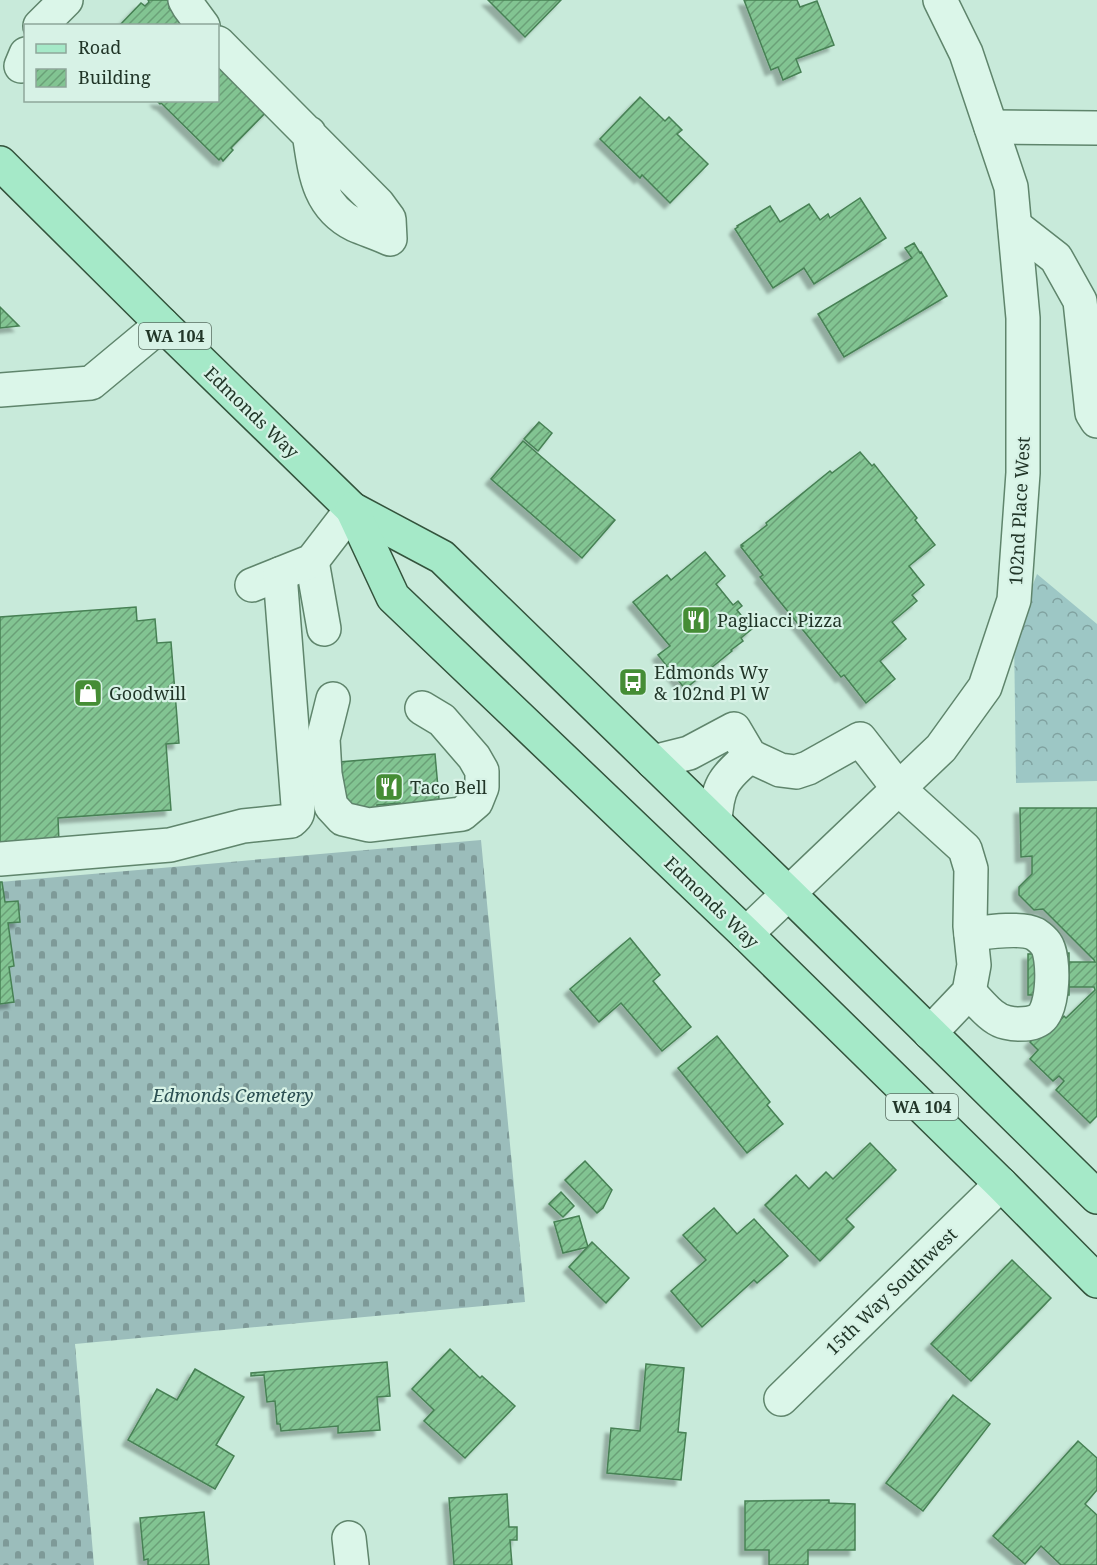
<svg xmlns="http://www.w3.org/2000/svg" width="1097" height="1565" font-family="'Noto Serif',serif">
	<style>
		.forest { fill: url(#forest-crowns) }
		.cemetery { fill: url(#cemetery-stones) }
		.building { fill: url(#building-hatch); stroke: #478154; stroke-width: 1.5; filter: url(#shadow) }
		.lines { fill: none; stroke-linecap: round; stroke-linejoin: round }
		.minor-casing { stroke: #5f856c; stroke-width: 36 }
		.major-casing { stroke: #33533c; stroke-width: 36 }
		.minor { stroke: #dbf6e9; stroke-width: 33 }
		.major { stroke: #a5e9c8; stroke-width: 33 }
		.labels { text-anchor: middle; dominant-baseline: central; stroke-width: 4.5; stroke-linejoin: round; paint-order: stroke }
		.shield { fill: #d7f2e6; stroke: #586e61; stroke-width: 1.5 }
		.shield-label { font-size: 16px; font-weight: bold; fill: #213628 }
		.street-label { font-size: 18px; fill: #213628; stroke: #d7f2e6 }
		.poi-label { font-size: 18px; fill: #213628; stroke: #d7f2e6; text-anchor: start }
		.park-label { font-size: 18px; font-style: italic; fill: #2a4e51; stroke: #d7f2e6 }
	</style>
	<defs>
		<pattern id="forest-crowns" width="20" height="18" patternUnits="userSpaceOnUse" patternTransform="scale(1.5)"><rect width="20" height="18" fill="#9dc7c5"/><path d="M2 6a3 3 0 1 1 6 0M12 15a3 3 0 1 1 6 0" fill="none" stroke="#80a2a0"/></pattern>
		<pattern id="cemetery-stones" width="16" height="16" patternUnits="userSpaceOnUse" patternTransform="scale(1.5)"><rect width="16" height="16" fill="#9bbdbb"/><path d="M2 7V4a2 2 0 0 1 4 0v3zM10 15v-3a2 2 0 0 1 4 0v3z" fill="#7e9a98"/></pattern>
		<pattern id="building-hatch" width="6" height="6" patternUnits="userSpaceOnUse" patternTransform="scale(1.5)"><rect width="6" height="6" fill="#82c492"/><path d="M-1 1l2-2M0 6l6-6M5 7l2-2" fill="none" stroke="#6aa077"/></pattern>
		<filter id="shadow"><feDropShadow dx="-5.5" dy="5.5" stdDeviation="1.5" flood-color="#0004"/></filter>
	</defs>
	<rect width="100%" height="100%" fill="#c8eada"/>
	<path class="forest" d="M1037,574L1097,624V781L1016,783L1014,634Z"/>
	<path class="cemetery" d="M481,840L525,1302L75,1344L94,1565H0V882Z"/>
	<g class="building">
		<path d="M148,0H171L174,3L169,8L187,26H119L141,3L145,6L149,2Z"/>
		<path d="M488,0H561L525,37Z"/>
		<path d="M744,0H797L800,7L817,1L834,45L796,59L801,72L783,80L778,67L771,70Z"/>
		<path d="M218,46L275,103L231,148L233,150L223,161L221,158L219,160L161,103L160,104L156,100H218Z"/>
		<path d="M640,97L665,121L669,117L682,130L677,134L708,164L670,203L642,175L640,178L600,139Z"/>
		<path d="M860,198L886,238L814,284L804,268L773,288L735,229L738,227L737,226L770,206L780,222L809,204L820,220L828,214L830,218Z"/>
		<path d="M914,243L920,253L921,252L947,296L844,357L818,314L912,258L905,248Z"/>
		<path d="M0,307L19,326L0,328Z"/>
		<path d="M539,422L552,433L538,451L524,439Z"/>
		<path d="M523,441L615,520L582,558L491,479Z"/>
		<path d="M860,452L872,466L874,464L917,518L915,520L935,545L909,566L924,585L912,595L917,601L892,622L906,639L880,661L895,679L866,703L844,675L841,677L760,577L763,575L741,547L743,546L741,545L767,525L766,523L830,471L832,473Z"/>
		<path d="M705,552L725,576L716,584L733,605L738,601L742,606L737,610L752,629L741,638L743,641L731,650L732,651L685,689L658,655L670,646L633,602L667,575L671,580Z"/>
		<path d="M136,607L137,621L155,619L157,643L171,642L179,743L166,744L171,810L58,818L59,842L0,848V617Z"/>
		<path d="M435,754L439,799L426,801V804L400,806V803L377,805V809L343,812L339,762Z"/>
		<path d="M1020,808H1097V1116L1090,1123L1056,1090L1064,1081L1059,1076L1053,1081L1030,1059L1038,1050L1030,1042L1053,1018L1058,1023L1064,1016L1066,1018L1095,990L1094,987H1069V962H1095L1094,960L1043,909L1034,910L1019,895V887L1032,874V856L1021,857Z"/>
		<path d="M0,882H2L5,902L18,901L20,922L8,923L14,966L9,967L14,1002L0,1004Z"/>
		<path d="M630,938L660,975L653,981L691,1027L662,1051L621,1003L599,1022L570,989Z"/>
		<path d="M1069,953V995H1028V954Z"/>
		<path d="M717,1036L770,1102L767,1105L783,1124L747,1153L678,1068Z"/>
		<path d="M870,1143L896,1170L846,1219L854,1227L820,1261L765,1205L796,1175L809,1189L826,1172L833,1179Z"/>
		<path d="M585,1161L612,1190L603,1208L597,1213L565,1180Z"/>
		<path d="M561,1192L574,1206L563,1217L549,1204Z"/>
		<path d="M714,1208L737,1234L754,1219L788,1256L757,1283L754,1280L702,1327L671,1291L706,1260L683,1235Z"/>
		<path d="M579,1216L588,1247L563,1253L554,1222Z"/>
		<path d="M592,1242L629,1278L606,1303L569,1267Z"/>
		<path d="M1012,1260L1051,1298L971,1381L931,1344Z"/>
		<path d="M450,1349L480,1378L482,1376L515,1406L465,1458L424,1421L434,1410L412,1389Z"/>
		<path d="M387,1362L390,1396L377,1397L380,1430L338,1433V1426L281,1431L280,1424H277L275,1401L267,1402L264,1375L251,1376V1373Z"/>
		<path d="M646,1364L684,1368L678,1432L686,1433L681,1480L607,1473L611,1428L640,1431Z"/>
		<path d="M195,1369L244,1397L216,1445L234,1456L215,1489L128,1440L157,1389L177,1400Z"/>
		<path d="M953,1395L990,1424L923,1511L886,1483Z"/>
		<path d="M1078,1441L1097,1458V1490L1085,1504L1097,1515V1565H1061L1041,1546L1025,1564L993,1536Z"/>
		<path d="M507,1494L509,1527H517V1540H510L512,1565H454L449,1498Z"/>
		<path d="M829,1500V1503L855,1504V1550H808V1565H769V1550H745V1501Z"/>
		<path d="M204,1512L209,1565H148V1559L144,1560L140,1518Z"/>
	</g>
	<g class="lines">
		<g class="minor-casing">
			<g id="minor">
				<path d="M185,0L189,7L203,26"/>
				<path d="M40,26L66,0"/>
				<path d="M218,43L378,204L389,219L390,239C379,234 367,230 355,225C317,206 315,171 309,133"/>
				<path d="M21,66L26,54"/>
				<path d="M991,127L1097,128"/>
				<path d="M1015,226L1056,258L1080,301L1092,413L1097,421"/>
				<path d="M0,390L91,383L162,324"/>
				<path d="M312,561L324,629"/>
				<path d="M252,585L312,561L352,509"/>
				<path d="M333,699L323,739L325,774L331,806L343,819L369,825L462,814L476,802L482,787V771L474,757L442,720L422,708"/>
				<path d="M653,762L689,753L734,729L750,756L780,770L796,772L808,768L860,739L899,789L965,849L971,869L970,926L974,965L969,992L930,1033"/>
				<path d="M715,822C717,787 723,778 750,756"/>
				<path d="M0,859L170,845L243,826L291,821C298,816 298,813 298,805L280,574"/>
				<path d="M746,934L941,748L985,687L1014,600L1023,473V318L1011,187L966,53L940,0"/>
				<path d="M969,992C977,1000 987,1013 996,1018C1001,1022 1012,1024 1018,1024C1026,1024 1033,1024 1040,1019C1054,1009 1055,957 1046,944C1044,941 1038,936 1035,934C1021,927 987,932 971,934"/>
				<path d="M781,1399L1001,1184"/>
				<path d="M349,1538L352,1565"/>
			</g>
		</g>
		<g class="major-casing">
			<g id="major">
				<path d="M0,163L162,324L352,509L442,557L789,894L1097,1197"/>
				<path d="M352,509L393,597L746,934L1001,1184L1097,1281"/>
			</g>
		</g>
		<use href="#minor" class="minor"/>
		<use href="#major" class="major"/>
	</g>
	<defs>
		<g id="restaurant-square" transform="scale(1.5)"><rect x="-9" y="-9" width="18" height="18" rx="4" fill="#458d35" stroke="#d7f2e6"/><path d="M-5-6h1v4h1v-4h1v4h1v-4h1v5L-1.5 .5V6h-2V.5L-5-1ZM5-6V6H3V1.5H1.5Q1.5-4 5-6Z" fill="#fff"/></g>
		<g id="bus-square" transform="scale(1.5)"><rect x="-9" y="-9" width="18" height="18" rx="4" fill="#458d35" stroke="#d7f2e6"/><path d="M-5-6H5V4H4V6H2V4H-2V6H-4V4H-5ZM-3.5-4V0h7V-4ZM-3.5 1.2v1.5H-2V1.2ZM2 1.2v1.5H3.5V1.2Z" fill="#fff"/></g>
		<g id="shop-square" transform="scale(1.5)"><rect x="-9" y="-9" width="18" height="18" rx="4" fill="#458d35" stroke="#d7f2e6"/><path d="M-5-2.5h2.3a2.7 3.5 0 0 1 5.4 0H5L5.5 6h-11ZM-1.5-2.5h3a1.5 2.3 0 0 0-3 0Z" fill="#fff"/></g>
	</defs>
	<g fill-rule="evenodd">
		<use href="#restaurant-square" x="696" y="620"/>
		<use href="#bus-square" x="633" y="682"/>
		<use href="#shop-square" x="88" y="693"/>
		<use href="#restaurant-square" x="389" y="787"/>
	</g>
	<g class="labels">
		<g class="shield">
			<rect x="139" y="323" width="72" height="26" rx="4.5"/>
			<rect x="886" y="1094" width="72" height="26" rx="4.5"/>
		</g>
		<g class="shield-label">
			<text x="175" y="336">WA 104</text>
			<text x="922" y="1107">WA 104</text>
		</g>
		<g class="street-label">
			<text transform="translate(252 412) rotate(44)">Edmonds Way</text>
			<text transform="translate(1019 511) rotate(-87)">102nd Place West</text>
			<text transform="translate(712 902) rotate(44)">Edmonds Way</text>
			<text transform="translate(891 1291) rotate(-44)">15th Way Southwest</text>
		</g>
		<g class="poi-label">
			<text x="717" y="620">Pagliacci Pizza</text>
			<text x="654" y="672">Edmonds Wy<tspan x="654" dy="21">&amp; 102nd Pl W</tspan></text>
			<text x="109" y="693">Goodwill</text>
			<text x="410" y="787">Taco Bell</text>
		</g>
		<g class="park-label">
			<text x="233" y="1095">Edmonds Cemetery</text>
		</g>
	</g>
	<rect x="24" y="24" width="195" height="78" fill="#d7f2e6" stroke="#8ea79a" stroke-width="1.5"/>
	<rect x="36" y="44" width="30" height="9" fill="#a5e9c8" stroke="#8ea79a" stroke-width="1.5"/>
	<text x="78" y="54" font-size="18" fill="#213628">Road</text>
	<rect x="36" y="69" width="30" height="18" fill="url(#building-hatch)" stroke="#8ea79a" stroke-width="1.5"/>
	<text x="78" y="84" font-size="18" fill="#213628">Building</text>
</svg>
